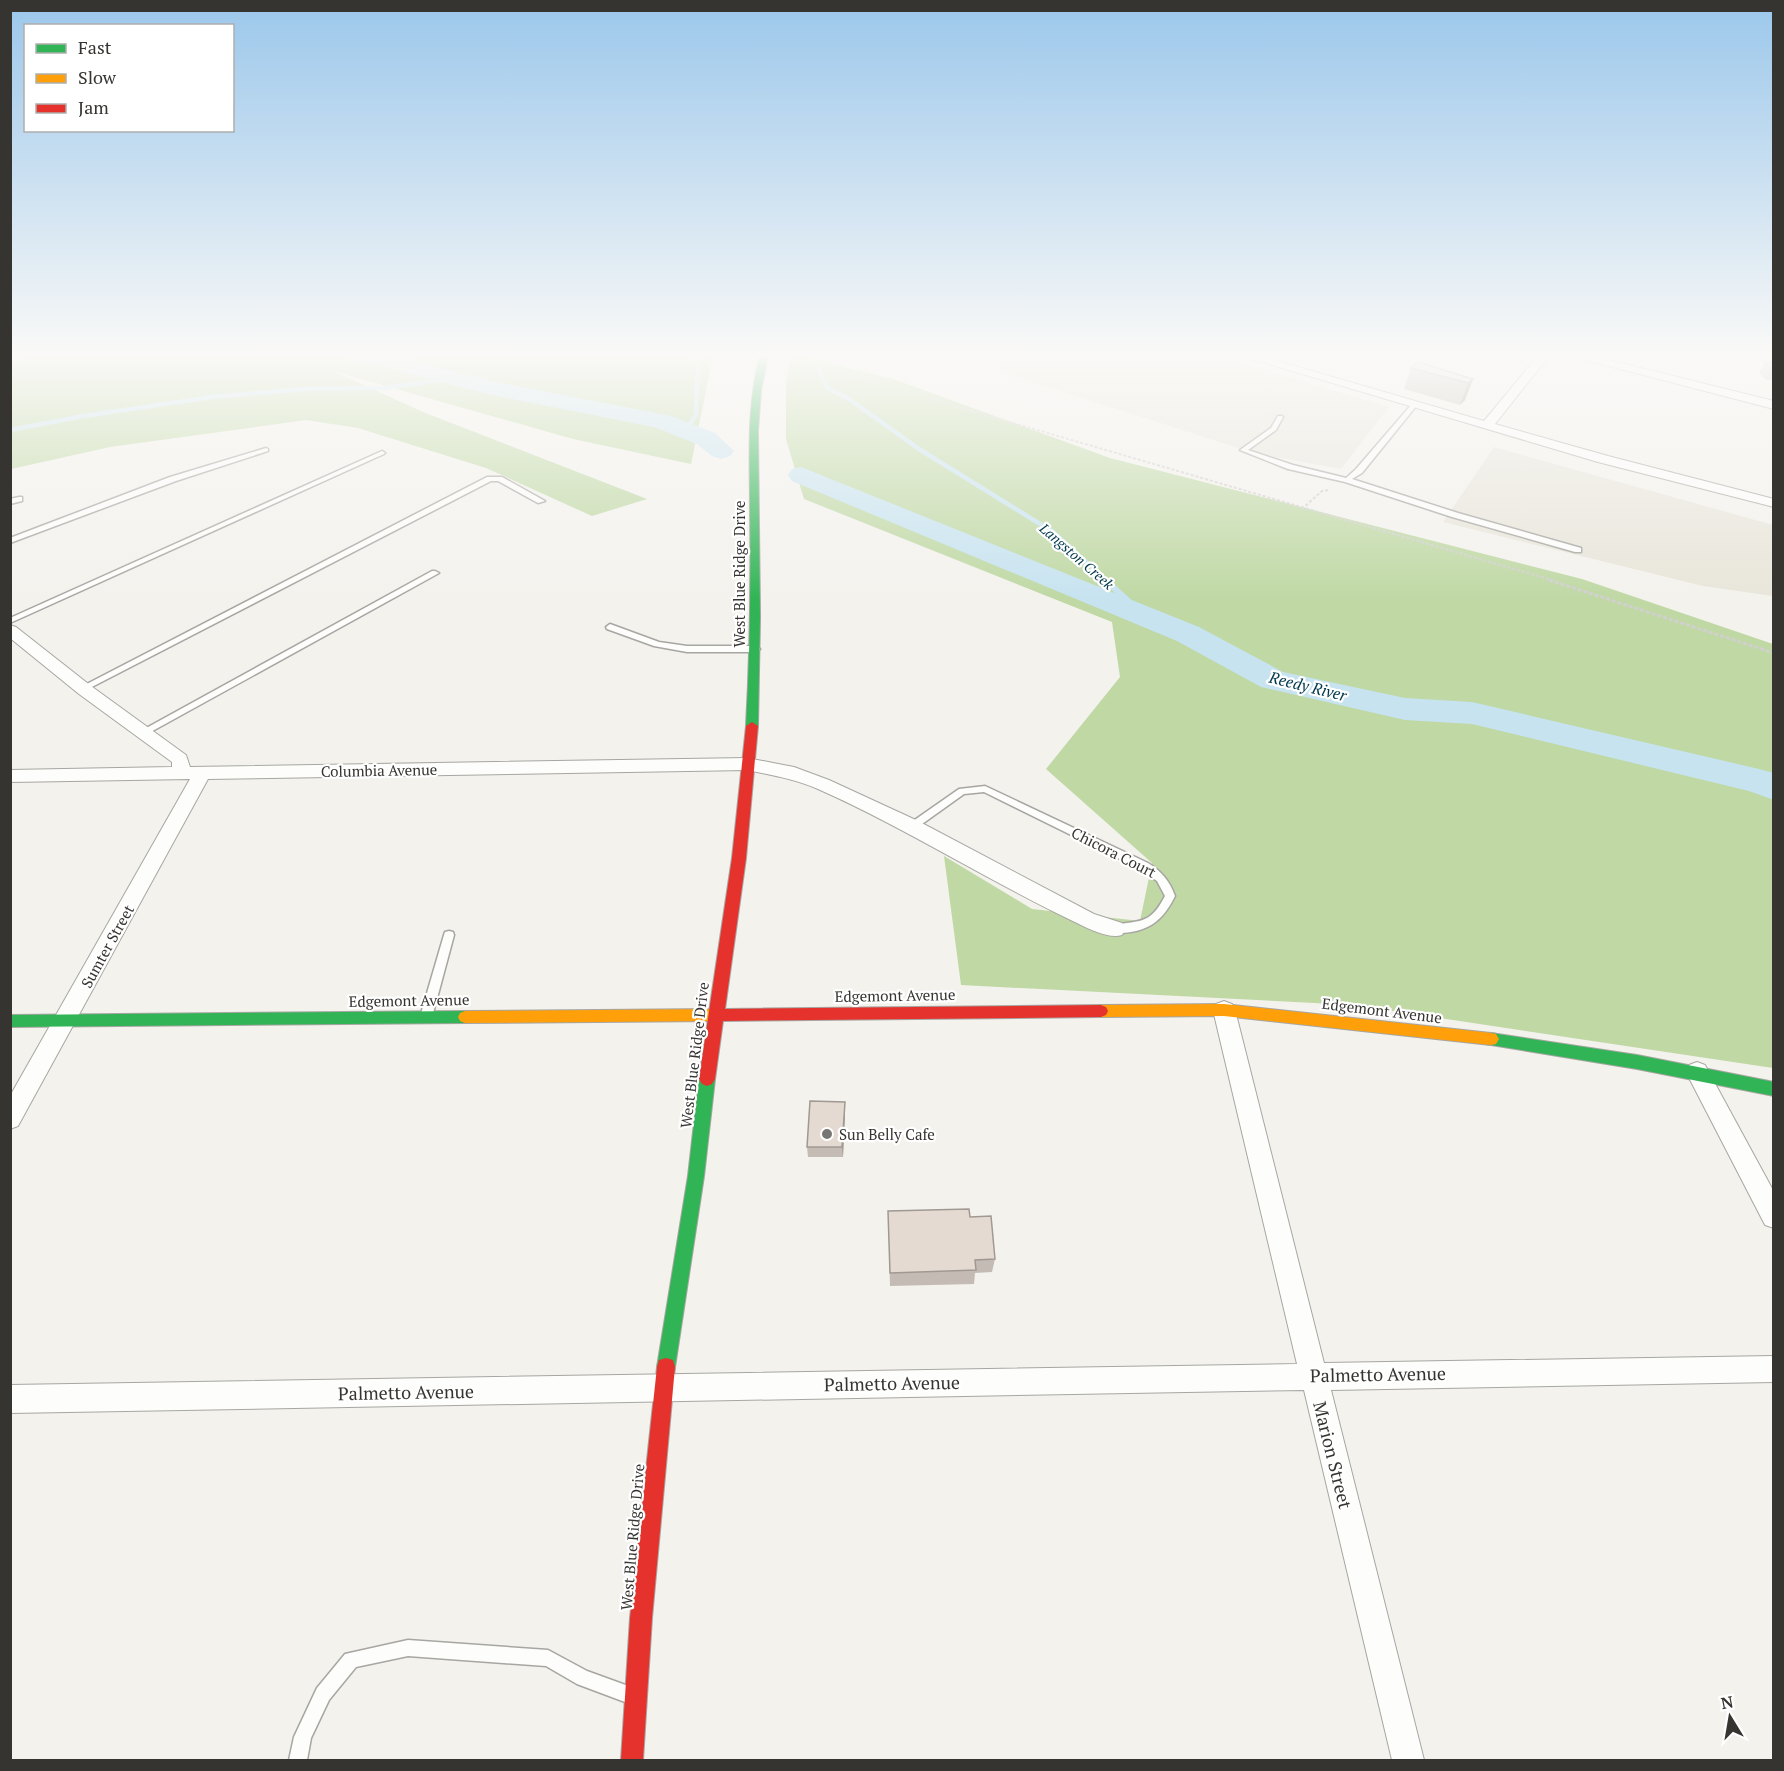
<svg xmlns="http://www.w3.org/2000/svg" width="1784" height="1771" font-family="'PT Serif',serif">
	<style>
		.built { fill: #e8e5da }
		.forest { fill: #bfd8a4 }
		.lines { fill: none; stroke-linecap: round; stroke-linejoin: round }
		.stream-far1 { stroke: #c7e3f0; stroke-width: 4.5 }
		.stream { stroke: #c7e3f0; stroke-width: 6 }
		.river { fill: #c7e3f0; fill-rule: evenodd }
		.lane-casing { stroke: #a7a6a2; stroke-width: 3 }
		.street-casing { stroke: #a7a6a2; stroke-width: 2 }
		.fast-casing { stroke: #a7a6a2; stroke-width: 2 }
		.slow-casing { stroke: #a7a6a2; stroke-width: 2 }
		.jam-casing { stroke: #a7a6a2; stroke-width: 2 }
		.path-far1 { stroke: #d1d0ce; stroke-width: 2; stroke-dasharray: 3 2; stroke-linecap: butt }
		.path { stroke: #d1d0ce; stroke-width: 3; stroke-dasharray: 4 2; stroke-linecap: butt }
		.lane { fill: #fdfdfc; fill-rule: evenodd }
		.street { fill: #fdfdfc; fill-rule: evenodd }
		.fast { fill: #30b455; fill-rule: evenodd }
		.slow { fill: #ff9f0a; fill-rule: evenodd }
		.jam { fill: #e5322d; fill-rule: evenodd }
		.wall { fill: #c5bbb5 }
		.shaded-wall { fill: #a09993 }
		.building { fill: #e5dad2; stroke: #a09993; stroke-width: 1.5 }
		.poi-dot { fill: #787673; stroke: #fff; stroke-width: 2 }
		.labels { text-anchor: middle; dominant-baseline: central; stroke-width: 4.5; stroke-linejoin: round; paint-order: stroke }
		.far-water-label { font-size: 14px; font-style: italic; fill: #00384d; stroke: #fff }
		.street-label { font-size: 15px; fill: #353431; stroke: #fff }
		.poi-label { font-size: 15px; fill: #353431; stroke: #fff; text-anchor: start }
		.water-label { font-size: 16px; font-style: italic; fill: #00384d; stroke: #fff }
		.near-street-label { font-size: 18px; fill: #353431; stroke: #fff }
	</style>
	<rect width="100%" height="100%" fill="#f3f2ed"/>
	<g class="built">
		<path d="M1009,352H1203L1389,407L1341,469L1254,453L995,370Z"/>
		<path d="M1494,447L1773,525V596L1703,586L1443,522Z"/>
	</g>
	<g class="forest">
		<path d="M34,352H720L712,361L691,464L573,439L333,371L423,412L647,499L592,516L486,468L358,428L306,420L110,447L11,469V367Z"/>
		<path d="M791,353L896,380L1110,458L1582,579L1773,644V1068L1353,1005L961,985L944,856L1032,909L1140,921L1152,863L1046,769L1120,677L1112,622L804,499L786,439V384Z"/>
	</g>
	<g class="lines">
		<g class="stream-far1">
			<path d="M808,352L817,358L820,374L828,388L849,399L919,449L1053,532L1107,581"/>
			<path d="M10,430L84,416L212,397L305,389L384,388L454,378"/>
			<path d="M687,430L696,414L698,359L694,352"/>
		</g>
		<path class="stream" d="M1105,580L1145,616"/>
		<g class="river">
			<path d="M342,352H379L492,381L671,416L715,433L734,451L730,456L721,459L712,456L697,444L654,427L492,395L345,357Z"/>
			<path d="M801,467L1199,627L1283,672L1405,698L1472,702L1759,769L1774,773V800L1749,791L1472,724L1405,720L1261,687L1177,641L792,481L788,475L792,469Z"/>
		</g>
		<g class="lane-casing">
			<g id="lane">
				<path d="M1412,404L1417,405L1362,473L1352,479L1458,513L1581,548V552H1575L1452,517L1345,482L1288,469L1240,450L1271,428L1278,416H1282L1283,417L1276,430L1248,450L1293,465L1346,478L1356,469Z"/>
				<path d="M266,448L268,449V451L176,481L10,543V538L170,477Z"/>
				<path d="M382,451L385,453L384,454L10,623V618Z"/>
				<path d="M487,477H502L545,501L538,503L498,481H491L86,690H80L79,688Z"/>
				<path d="M19,497H22V501L10,504V499Z"/>
				<path d="M432,571H435L439,573L147,734L144,735L139,732Z"/>
				<path d="M610,624L659,642L687,646H756L760,649L756,652H687L654,646L607,629L606,627Z"/>
				<path d="M985,786L1148,863C1162,872 1169,880 1175,896C1165,916 1154,928 1131,932C1124,933 1118,934 1111,932L1110,929L1111,926C1139,919 1149,927 1165,896L1157,881L1140,869L984,792L964,794L915,829H907L906,826L959,789Z"/>
				<path d="M449,931L453,932L454,935L432,1017L430,1020L426,1022L422,1020L420,1017L444,935L445,932Z"/>
				<path d="M408,1640L548,1650L587,1671L631,1687L634,1693L631,1699L625,1702L577,1684L546,1666L408,1656L356,1667L329,1700L311,1738L307,1760H289L294,1737L317,1688L345,1654Z"/>
			</g>
		</g>
		<g class="street-casing">
			<g id="street">
				<path d="M1228,352H1247L1484,421L1541,352H1552L1495,424L1608,456L1774,499V507L1598,462Z"/>
				<path d="M1555,352H1576L1774,401V409Z"/>
				<path d="M10,625L16,627L91,686L186,755L190,767L747,758L794,767L829,780L918,821L1094,914L1122,923L1125,929L1122,935C1110,939 1091,930 1079,924C990,882 908,829 818,789C795,779 771,775 747,770L208,779L18,1126L10,1129V1096L190,779L10,782V770L172,767V762L79,694L10,638Z"/>
				<path d="M1224,1001L1232,1004L1235,1010L1324,1363L1774,1356V1382L1331,1390L1424,1760H1392L1304,1390L10,1413V1385L1297,1364L1213,1010L1216,1004Z"/>
				<path d="M1697,1062L1705,1065L1774,1192V1228L1765,1225L1686,1072L1689,1065Z"/>
			</g>
		</g>
		<g class="fast-casing">
			<g id="fast">
				<path d="M761,352H769L761,390L758,431L760,618L758,726L752,730L746,726C750,655 751,583 750,511C750,457 746,405 761,352Z"/>
				<path d="M465,1011L470,1013L472,1017L470,1021L465,1023L10,1027V1015Z"/>
				<path d="M1491,1033L1637,1055L1774,1082V1096L1637,1069L1491,1045L1486,1044L1483,1039L1486,1034Z"/>
				<path d="M707,1072L712,1074L715,1079L704,1176L675,1367L673,1374L666,1376L659,1374L657,1367L688,1176L699,1079L702,1074Z"/>
			</g>
		</g>
		<g class="slow-casing">
			<g id="slow">
				<path d="M1224,1004L1491,1033L1496,1034L1499,1039L1496,1044L1491,1045L1224,1016L1101,1017L1096,1015L1094,1011L1096,1007L1101,1005Z"/>
				<path d="M715,1009L720,1011L722,1015L720,1019L715,1021L465,1023L460,1021L458,1017L460,1013L465,1011Z"/>
			</g>
		</g>
		<g class="jam-casing">
			<g id="jam">
				<path d="M752,722L758,726L746,858L725,1009L1101,1005L1106,1007L1108,1011L1106,1015L1101,1017L723,1021L715,1079L712,1084L707,1086L702,1084L699,1079L732,858L746,726Z"/>
				<path d="M666,1358L673,1360L675,1367L652,1618L643,1760H621L630,1618L657,1367L659,1360Z"/>
			</g>
		</g>
		<g class="path-far1">
			<path d="M782,358L835,371L1555,581"/>
			<path d="M1302,509L1322,491L1330,490"/>
		</g>
		<path class="path" d="M1549,580L1774,653"/>
		<use href="#lane" class="lane"/>
		<use href="#street" class="street"/>
		<use href="#fast" class="fast"/>
		<use href="#slow" class="slow"/>
		<use href="#jam" class="jam"/>
	</g>
	<g class="wall">
		<path d="M1765,362L1773,363V380H1766L1759,373Z"/>
		<path d="M1411,368L1473,379L1465,400L1460,405L1404,389Z"/>
		<path d="M845,1112L843,1157H808L807,1147Z"/>
		<path d="M888,1211L970,1217L995,1259L992,1272L975,1273L974,1284L890,1286Z"/>
	</g>
	<g class="shaded-wall">
		<path d="M1473,379L1465,400L1460,405L1468,383Z"/>
		<path d="M845,1102V1112L843,1157L842,1147Z"/>
	</g>
	<g class="building">
		<path d="M1418,362L1473,379L1468,383L1411,368Z"/>
		<path d="M1765,362L1773,363V369Z"/>
		<path d="M810,1101L845,1102L842,1147H807Z"/>
		<path d="M969,1209L970,1217L991,1216L995,1259L975,1260L976,1270L890,1273L888,1211Z"/>
	</g>
	<linearGradient id="sky" x2="0" y2="1"><stop stop-color="#9bc7eb"/><stop offset="0.59" stop-color="#faf9f7"/><stop offset="1" stop-color="#faf9f7" stop-opacity="0"/></linearGradient>
	<rect width="1784" height="600" fill="url(#sky)"/>
	<circle class="poi-dot" cx="827" cy="1134" r="6"/>
	<g class="labels">
		<g class="far-water-label">
			<text transform="translate(1077 556) rotate(41)">Langston Creek</text>
		</g>
		<g class="street-label">
			<text transform="translate(739 574) rotate(-90)">West Blue Ridge Drive</text>
			<text transform="translate(379 770) rotate(-1)">Columbia Avenue</text>
			<text transform="translate(1114 852) rotate(27)">Chicora Court</text>
			<text transform="translate(107 946) rotate(-61)">Sumter Street</text>
			<text transform="translate(895 995) rotate(-1)">Edgemont Avenue</text>
			<text transform="translate(409 1000) rotate(-1)">Edgemont Avenue</text>
			<text transform="translate(1382 1010) rotate(7)">Edgemont Avenue</text>
			<text transform="translate(694 1055) rotate(-83)">West Blue Ridge Drive</text>
			<text transform="translate(632 1537) rotate(-85)">West Blue Ridge Drive</text>
		</g>
		<g class="poi-label">
			<text x="839" y="1134">Sun Belly Cafe</text>
		</g>
		<g class="water-label">
			<text transform="translate(1308 686) rotate(14)">Reedy River</text>
		</g>
		<g class="near-street-label">
			<text transform="translate(1378 1374) rotate(-1)">Palmetto Avenue</text>
			<text transform="translate(892 1383) rotate(-1)">Palmetto Avenue</text>
			<text transform="translate(406 1392) rotate(-1)">Palmetto Avenue</text>
			<text transform="translate(1333 1455) rotate(76)">Marion Street</text>
		</g>
	</g>
	<rect width="1784" height="1771" fill="none" stroke="#353431" stroke-width="24"/>
	<rect x="24" y="24" width="210" height="108" fill="#ffffff" stroke="#aeaead" stroke-width="1.5"/>
	<rect x="36" y="44" width="30" height="9" fill="#30b455" stroke="#aeaead" stroke-width="1.5"/>
	<text x="78" y="54" font-size="18" fill="#353431">Fast</text>
	<rect x="36" y="74" width="30" height="9" fill="#ff9f0a" stroke="#aeaead" stroke-width="1.5"/>
	<text x="78" y="84" font-size="18" fill="#353431">Slow</text>
	<rect x="36" y="104" width="30" height="9" fill="#e5322d" stroke="#aeaead" stroke-width="1.5"/>
	<text x="78" y="114" font-size="18" fill="#353431">Jam</text>
	<g transform="translate(1730 1717) rotate(349)" stroke="#ffffff" stroke-width="4.5" paint-order="stroke">
	<path d="M0-4.5L10 22L0 15L-10 22Z" fill="#353431"/>
	<text y="-9" font-size="16" font-weight="bold" text-anchor="middle" fill="#353431">N</text>
	</g>
</svg>
